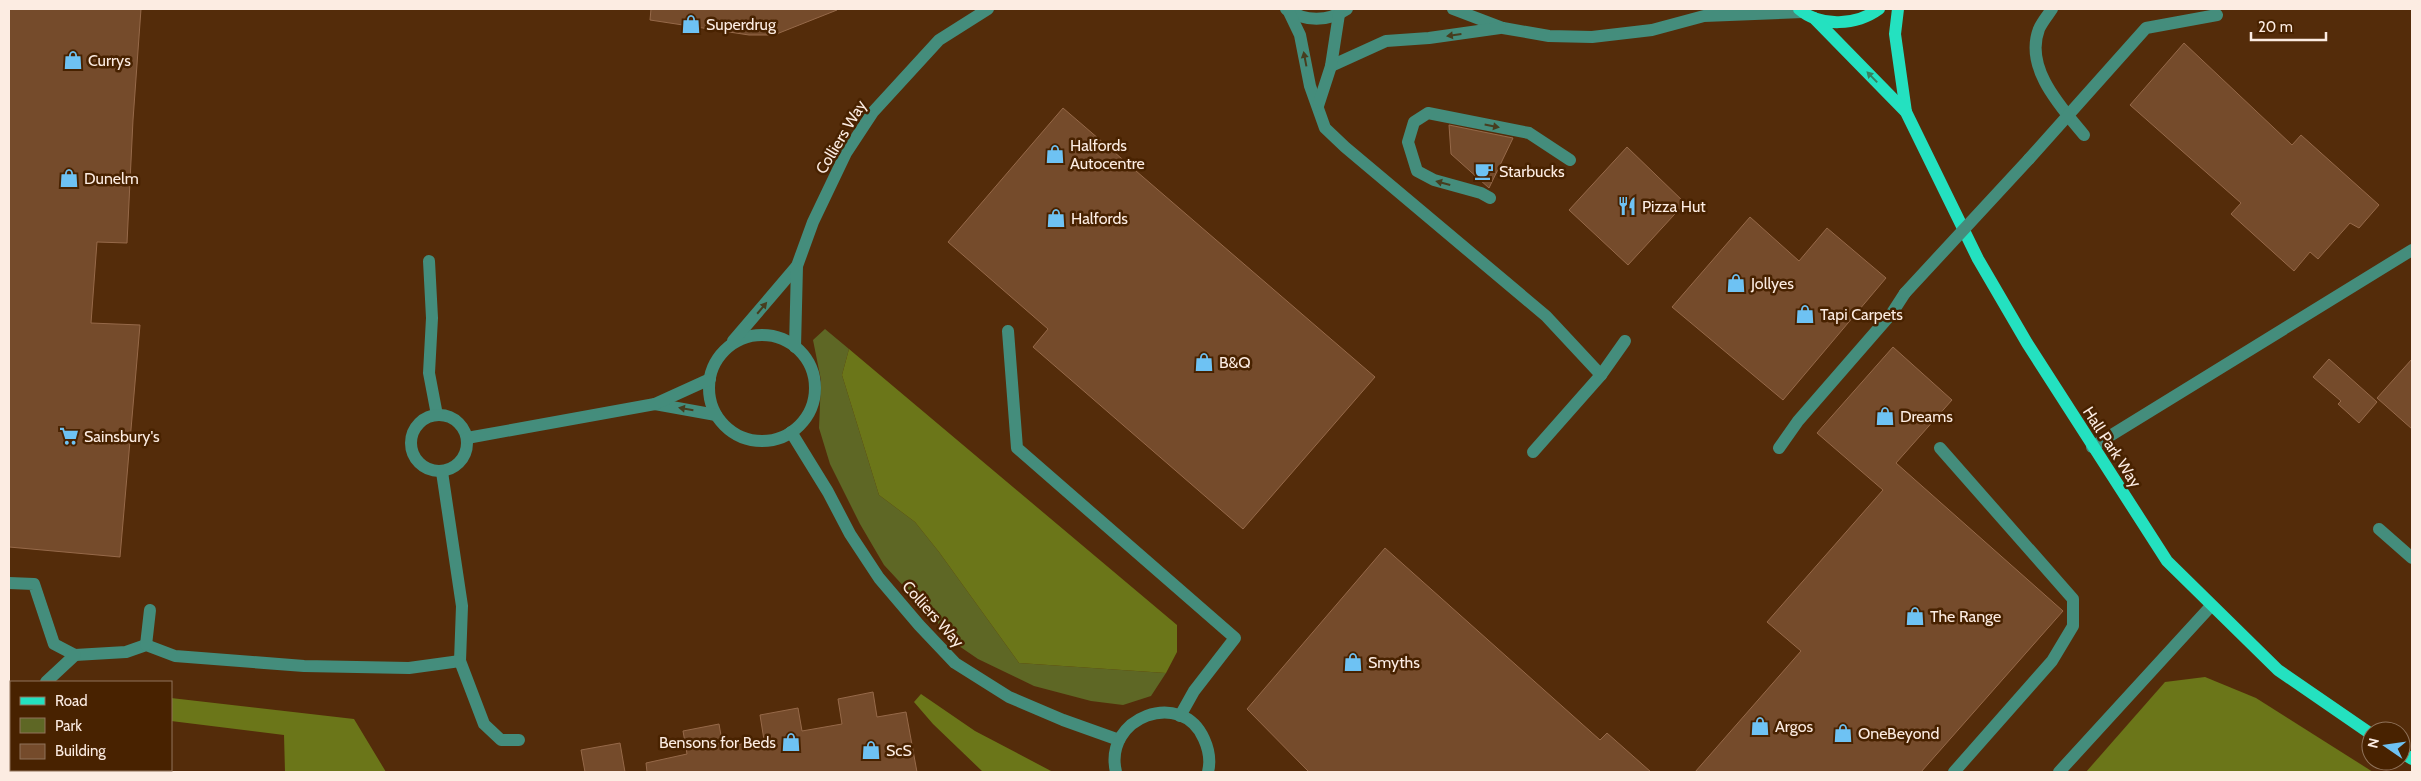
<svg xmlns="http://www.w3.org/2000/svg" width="2421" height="781" font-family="Cabin,sans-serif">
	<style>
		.green { fill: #5e6725 }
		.forest { fill: #6b7619 }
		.building { fill: #754b2b; stroke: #966949 }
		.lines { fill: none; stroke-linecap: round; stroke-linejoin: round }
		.minor { stroke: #448d7c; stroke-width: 12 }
		.major { stroke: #24e1c0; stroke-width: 12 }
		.minor-bridge { stroke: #448d7c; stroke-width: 12 }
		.oneway { fill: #473d1f }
		.oneway2 { fill: #368260 }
		.labels { text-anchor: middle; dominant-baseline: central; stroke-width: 5; stroke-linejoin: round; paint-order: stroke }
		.poi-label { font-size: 16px; fill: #fcece2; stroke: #482200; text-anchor: start }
		.street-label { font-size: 16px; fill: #fcece2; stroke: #482200 }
	</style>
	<rect width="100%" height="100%" fill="#542c0a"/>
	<path class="green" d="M825,329L849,349L842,375L879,495L915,522L939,552L1019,663L1166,673L1151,696L1123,705L1091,701L1034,686L978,659L959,646L884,565L860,524L830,464L819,428L821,380L813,340Z"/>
	<g class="forest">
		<path d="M849,349L1177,625V652L1166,673L1019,663L939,552L915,522L879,495L842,375Z"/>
		<path d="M2205,677L2256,698L2373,772H2086L2165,682Z"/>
		<path d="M921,694L975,731L1053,772H983L933,724L914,702Z"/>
		<path d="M171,698L354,719L386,772H285L284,735L171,721Z"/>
		<path d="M11,751V770H54L51,772H9V753Z"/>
	</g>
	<g class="building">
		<path d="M9,9H141L133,120L127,243L97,242L91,323L140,325L120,557L9,547Z"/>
		<path d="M651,9H837V10L774,35H749L650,20Z"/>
		<path d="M2184,43L2292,145L2301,135L2379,205L2359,228L2350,223L2318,259L2310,252L2294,271L2231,214L2241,203L2130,105Z"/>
		<path d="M1063,108L1375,377L1243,529L1033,347L1048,329L948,242Z"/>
		<path d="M1449,125L1513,138L1489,188L1451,154Z"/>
		<path d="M1627,147L1685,203L1628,265L1569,210Z"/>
		<path d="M1750,217L1799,261L1827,228L1886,278L1783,400L1672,307Z"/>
		<path d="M1893,347L1952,400L1896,463L2063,611L1921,772H1695L1801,651L1767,622L1883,490L1817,433Z"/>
		<path d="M2329,359L2377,402L2359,423L2338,404L2341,401L2313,377Z"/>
		<path d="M2412,359V429L2377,398Z"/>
		<path d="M1385,548L1600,740L1607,733L1651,772H1309L1247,709Z"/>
		<path d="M873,692L877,717L906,712L917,772H647L646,763L687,754L683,731L719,724L723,747L764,740L760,715L798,708L802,731L842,724L838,699Z"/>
		<path d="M620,743L625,772H585L581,750Z"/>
	</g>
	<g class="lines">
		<g class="minor">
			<path d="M1286,9C1305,22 1328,22 1347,9"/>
			<path d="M1453,9L1503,28L1549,36L1592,37L1652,30L1704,16L1803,12"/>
			<path d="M2052,9C2048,15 2042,22 2039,29C2024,68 2061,107 2084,135"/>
			<path d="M1288,10L1300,35L1310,86L1325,128L1345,147L1546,316L1601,375"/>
			<path d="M1331,66L1386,41L1429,38L1500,28"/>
			<path d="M1318,106L1331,66L1339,14"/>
			<path d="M2029,159L2146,28L2217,15"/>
			<path d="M1490,198L1481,193L1434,180L1417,171L1408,142L1414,122L1428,113L1529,133L1570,160"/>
			<path d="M429,261L432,318L429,373L437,415"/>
			<path d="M1008,331L1017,448L1235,638L1194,691L1180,716"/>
			<circle cx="762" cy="388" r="53"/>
			<path d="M733,341L797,266"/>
			<path d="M795,347L797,266L813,222L846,153L873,112L939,40L988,9"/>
			<path d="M655,404L716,415"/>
			<circle cx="439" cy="443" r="28"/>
			<path d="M791,432L828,492L850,534L879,578L919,625L955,663L1009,697L1063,720L1119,740"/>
			<path d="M467,438L655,404L710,379"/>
			<path d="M2092,447L2412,250"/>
			<path d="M1779,448L1798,421L1892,313L1905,293"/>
			<path d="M1940,448L2073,599V626L2052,661L1954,772"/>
			<path d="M1533,452L1601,375L1625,341"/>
			<path d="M442,472L462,606L460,661L484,724L501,740H519"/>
			<path d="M2379,529L2412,558"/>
			<path d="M9,583L34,584L54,644L75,655L126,652L146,645L175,656L304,666L409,668L460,661"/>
			<path d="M146,645L150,610"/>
			<path d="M46,682L75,655"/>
			<path d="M9,716L11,714"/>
			<path d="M1116,772C1103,717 1182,688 1204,739C1209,750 1211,760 1208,772"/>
			<path d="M2059,772L2211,606"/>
		</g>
		<g class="major">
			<path d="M1799,9C1821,28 1857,25 1879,9"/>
			<path d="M1898,9L1895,34L1906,112"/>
			<path d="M1814,18L1906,112L1978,259L2027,343L2167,561L2278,670L2371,734"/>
			<path d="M2401,752L2412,759"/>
		</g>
		<path class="minor-bridge" d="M1905,293L2029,159"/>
	</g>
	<defs><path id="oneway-solid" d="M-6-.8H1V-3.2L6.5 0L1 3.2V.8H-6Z" transform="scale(1.25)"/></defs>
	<g class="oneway">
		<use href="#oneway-solid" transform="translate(1454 35) rotate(172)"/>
		<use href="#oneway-solid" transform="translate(1305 59) rotate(-101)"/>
		<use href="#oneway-solid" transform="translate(1492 126) rotate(11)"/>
		<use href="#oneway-solid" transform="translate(1443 183) rotate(-165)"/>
		<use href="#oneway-solid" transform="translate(762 308) rotate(-50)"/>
		<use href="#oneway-solid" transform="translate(686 409) rotate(-170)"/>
	</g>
	<use class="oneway2" href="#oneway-solid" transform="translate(1872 77) rotate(-134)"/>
	<defs>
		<g id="shop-bare" transform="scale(1.5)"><path d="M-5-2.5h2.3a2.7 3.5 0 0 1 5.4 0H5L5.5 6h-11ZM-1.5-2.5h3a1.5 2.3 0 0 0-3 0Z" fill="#6ec2f3" stroke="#482200" stroke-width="2.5" paint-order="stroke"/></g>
		<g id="cafe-bare" transform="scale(1.5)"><path d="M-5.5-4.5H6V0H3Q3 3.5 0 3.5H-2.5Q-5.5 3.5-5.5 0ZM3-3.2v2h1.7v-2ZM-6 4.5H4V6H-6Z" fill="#6ec2f3" stroke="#482200" stroke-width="2.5" paint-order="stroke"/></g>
		<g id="restaurant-bare" transform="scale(1.5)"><path d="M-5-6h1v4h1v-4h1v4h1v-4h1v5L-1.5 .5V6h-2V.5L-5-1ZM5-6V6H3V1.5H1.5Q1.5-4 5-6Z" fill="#6ec2f3" stroke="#482200" stroke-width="2.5" paint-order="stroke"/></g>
		<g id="supermarket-bare" transform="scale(1.5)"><path d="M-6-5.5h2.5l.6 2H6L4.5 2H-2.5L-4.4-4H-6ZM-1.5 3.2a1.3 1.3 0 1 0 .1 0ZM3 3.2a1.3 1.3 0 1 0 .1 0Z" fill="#6ec2f3" stroke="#482200" stroke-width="2.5" paint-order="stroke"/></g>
	</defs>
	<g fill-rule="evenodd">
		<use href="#shop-bare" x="691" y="24"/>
		<use href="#shop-bare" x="73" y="60"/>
		<use href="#shop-bare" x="1055" y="154"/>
		<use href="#cafe-bare" x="1484" y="171"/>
		<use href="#shop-bare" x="69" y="178"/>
		<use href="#restaurant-bare" x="1627" y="206"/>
		<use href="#shop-bare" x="1056" y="218"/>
		<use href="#shop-bare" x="1736" y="283"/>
		<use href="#shop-bare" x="1805" y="314"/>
		<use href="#shop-bare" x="1204" y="362"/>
		<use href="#shop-bare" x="1885" y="416"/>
		<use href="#supermarket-bare" x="69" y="436"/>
		<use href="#shop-bare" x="1915" y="616"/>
		<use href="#shop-bare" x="1353" y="662"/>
		<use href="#shop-bare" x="1760" y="726"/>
		<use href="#shop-bare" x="1843" y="733"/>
		<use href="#shop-bare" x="791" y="742"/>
		<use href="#shop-bare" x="871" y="750"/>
	</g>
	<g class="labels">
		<g class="poi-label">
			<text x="706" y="24">Superdrug</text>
			<text x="88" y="60">Currys</text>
			<text x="1070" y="145">Halfords<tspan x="1070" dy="18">Autocentre</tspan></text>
			<text x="1499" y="171">Starbucks</text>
			<text x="84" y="178">Dunelm</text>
			<text x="1642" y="206">Pizza Hut</text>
			<text x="1071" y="218">Halfords</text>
			<text x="1751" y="283">Jollyes</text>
			<text x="1820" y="314">Tapi Carpets</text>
			<text x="1219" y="362">B&amp;Q</text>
			<text x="1900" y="416">Dreams</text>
			<text x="84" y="436">Sainsbury's</text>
			<text x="1930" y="616">The Range</text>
			<text x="1368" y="662">Smyths</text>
			<text x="1775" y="726">Argos</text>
			<text x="1858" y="733">OneBeyond</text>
			<text x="776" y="742" text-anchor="end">Bensons for Beds</text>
			<text x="886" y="750">ScS</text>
		</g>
		<g class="street-label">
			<text transform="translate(841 137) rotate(-59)">Colliers Way</text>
			<text transform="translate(2112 447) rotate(57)">Hall Park Way</text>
			<text transform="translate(933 614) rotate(48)">Colliers Way</text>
		</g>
	</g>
	<rect width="2421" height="781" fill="none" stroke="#fcece2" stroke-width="20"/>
	<rect x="10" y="681" width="162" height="90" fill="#482200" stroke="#90735a"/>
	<rect x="20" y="697" width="25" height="8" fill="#24e1c0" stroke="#90735a"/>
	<text x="55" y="706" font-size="15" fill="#fcece2">Road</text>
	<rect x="20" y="718" width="25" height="15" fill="#5e6725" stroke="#90735a"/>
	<text x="55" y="731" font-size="15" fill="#fcece2">Park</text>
	<rect x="20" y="744" width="25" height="15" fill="#754b2b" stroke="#90735a"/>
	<text x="55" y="756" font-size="15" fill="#fcece2">Building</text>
	<g transform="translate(2386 746) rotate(283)"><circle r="24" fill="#482200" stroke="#90735a"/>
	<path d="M0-4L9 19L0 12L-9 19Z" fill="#6ec2f3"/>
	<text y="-8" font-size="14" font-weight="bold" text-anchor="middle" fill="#fcece2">N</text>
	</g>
	<path d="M2251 32v8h75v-8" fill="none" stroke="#fcece2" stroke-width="2.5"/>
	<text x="2258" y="32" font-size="15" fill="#fcece2" stroke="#482200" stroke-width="4" paint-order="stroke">20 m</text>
</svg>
